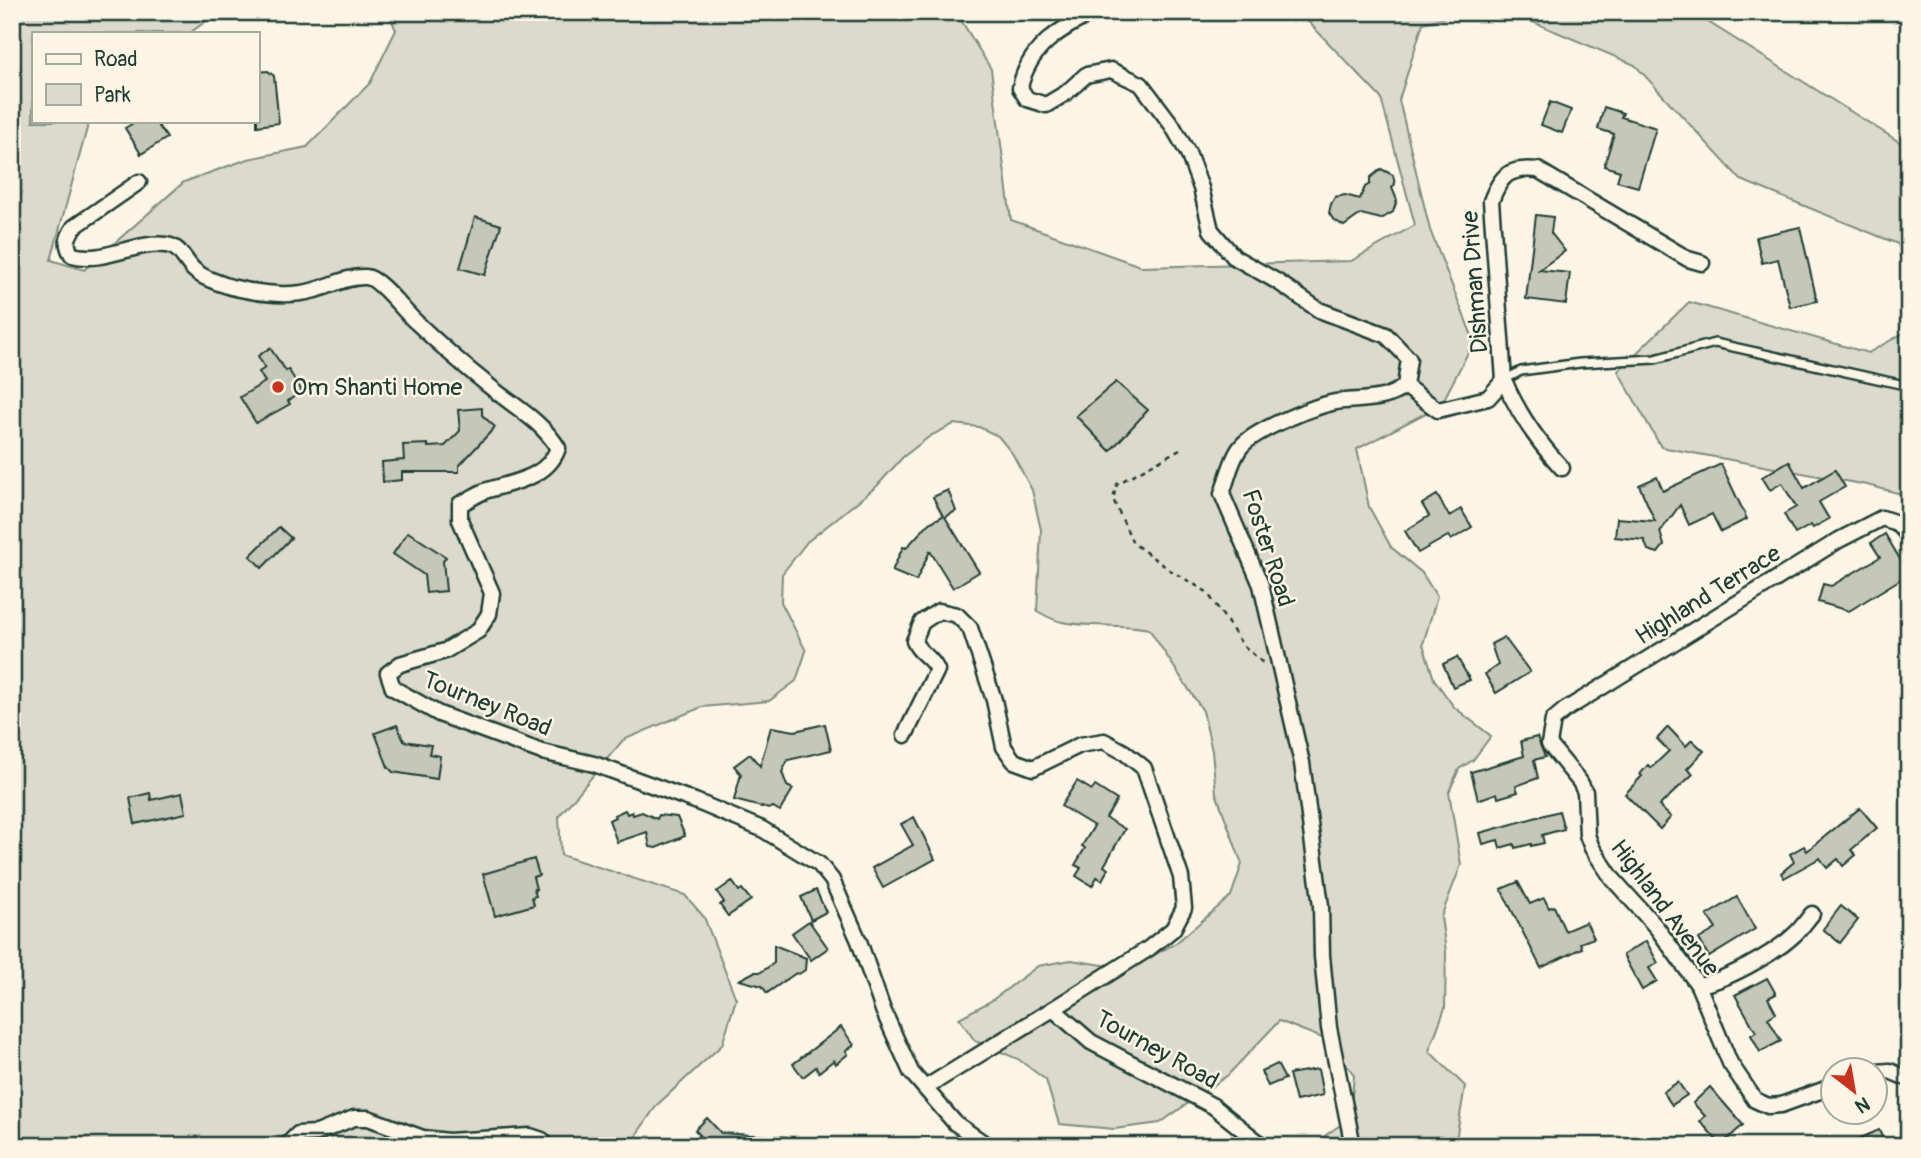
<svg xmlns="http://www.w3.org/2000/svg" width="1921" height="1158" font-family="Pangolin,sans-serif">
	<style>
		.green { fill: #dcdacc; stroke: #7e8c80; stroke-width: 2 }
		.building { fill: #c5c7b9; stroke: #1f3d34; stroke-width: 2 }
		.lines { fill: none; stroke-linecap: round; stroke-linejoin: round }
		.service-casing { stroke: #1f3d34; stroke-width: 12 }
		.minor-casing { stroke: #1f3d34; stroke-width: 19 }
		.path { stroke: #1f3d34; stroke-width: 2.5; stroke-dasharray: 5 5; stroke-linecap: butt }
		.service { stroke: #fcf5e5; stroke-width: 7 }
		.minor { stroke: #fcf5e5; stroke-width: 14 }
		.poi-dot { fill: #c8321e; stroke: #fcf5e5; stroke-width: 2.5 }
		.labels { text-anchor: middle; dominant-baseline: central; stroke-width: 5; stroke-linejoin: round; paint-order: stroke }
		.street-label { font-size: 24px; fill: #1f3d34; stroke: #fcf5e5 }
		.poi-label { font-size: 24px; fill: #1f3d34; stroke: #fcf5e5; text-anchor: start }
	</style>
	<rect width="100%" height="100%" fill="#fcf5e5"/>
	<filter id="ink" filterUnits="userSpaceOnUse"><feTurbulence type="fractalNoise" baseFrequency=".0143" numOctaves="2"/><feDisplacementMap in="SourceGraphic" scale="14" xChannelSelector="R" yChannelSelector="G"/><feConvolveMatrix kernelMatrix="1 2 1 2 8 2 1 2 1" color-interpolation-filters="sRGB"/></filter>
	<g filter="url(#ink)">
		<g class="green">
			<path d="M12,12H228L206,21L190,33H33V121H89L51,260L84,270L184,182L248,159L307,147L370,83L396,30L388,12H956L991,69L1011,220L1143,267L1351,261L1415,225L1381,98L1299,12H1464L1423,23L1399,100L1430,230L1474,341L1441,405L1357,449L1369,507L1391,547L1422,573L1437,597L1423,644L1434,679L1454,707L1491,736L1473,760L1459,769L1449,792L1461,865L1441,917L1446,951L1445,1008L1429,1051L1465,1086L1455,1146H1268L1271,1139L1312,1145L1350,1118L1354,1075L1330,1041L1279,1021L1228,1075L1160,1123L1114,1129L1059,1124L1046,1080L1018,1059L975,1041L959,1018L991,1001L1038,966L1071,960L1129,969L1176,943L1231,896L1242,864L1216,793L1212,751L1203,711L1149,629C1120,623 1091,628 1062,622C1053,620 1044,615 1037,611L1041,530L1032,490L1012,453L998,436L979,427L954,424L930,436L903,457L877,486L807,542L782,574L781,602L806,651L796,681L769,701L702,707L623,740L559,816L561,855L685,895L704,917L736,999L722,1045L657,1105L637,1134L639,1146H12Z"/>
			<path d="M1509,12H1692L1909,148V283L1898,244L1741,180L1635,65Z"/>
			<path d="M1689,302L1868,353L1909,330V496L1867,485L1661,447L1618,371Z"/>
		</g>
		<g class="building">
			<path d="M268,71L274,76L279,123L257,126V72Z"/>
			<path d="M1550,102L1571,110L1562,133L1541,125Z"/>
			<path d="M1604,107L1623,113L1621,117L1656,128L1638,187L1617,181L1620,171L1604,166L1614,134L1598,129Z"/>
			<path d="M137,121H155L167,138L141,154L125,128Z"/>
			<path d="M1381,169L1393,175L1395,184L1392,188L1397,200L1393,212L1381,219L1361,214L1344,226L1333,219L1329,213L1331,204L1335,197L1345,195L1360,199L1365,187L1370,184V178Z"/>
			<path d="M1536,215L1553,217L1551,233L1565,251L1539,270L1570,273L1566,304L1526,299Z"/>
			<path d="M475,217L501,225L485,275L460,268Z"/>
			<path d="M1800,227L1817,301L1790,307L1778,259L1762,263L1756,237Z"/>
			<path d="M270,348L286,371L288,369L302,391L288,401L290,404L256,423L240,397L265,382L259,372L265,368L258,356Z"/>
			<path d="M1116,382L1148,410L1110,451L1076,416Z"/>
			<path d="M482,408V415L495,427L459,466V472H402V480L383,482L382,462L404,460L403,445L428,444V447L445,446L460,431L458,410Z"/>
			<path d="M1789,461L1804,488L1835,470L1845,487L1819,502L1829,519L1813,528L1811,525L1795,534L1784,514L1796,507L1782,483L1770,490L1762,477Z"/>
			<path d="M1721,464L1747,519L1721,532L1712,514L1689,525L1680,505L1660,532L1664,545L1658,553L1648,550L1644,540L1615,537L1617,518L1655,521L1639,485L1657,477L1663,491Z"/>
			<path d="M948,490L956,511L945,517L979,572L953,588L930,551L916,581L892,571L903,547L906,548L929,523L943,516L933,497Z"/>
			<path d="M1437,495L1449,516L1461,509L1472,527L1451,540L1448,536L1418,553L1405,531L1429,516L1422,504Z"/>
			<path d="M279,527L291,538L262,568L250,556Z"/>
			<path d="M408,532L446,557L443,561L446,591L426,593L424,575L393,554Z"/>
			<path d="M1885,534L1909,574L1849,611L1818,602L1823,584L1831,586L1880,557L1871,543Z"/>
			<path d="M1504,637L1530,672L1496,693L1485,674L1498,665L1491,644Z"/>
			<path d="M1457,657L1470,680L1453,687L1443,664Z"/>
			<path d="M825,724L831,750L788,760L782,772L787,786L793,789L780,811L773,807L769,809L734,800L741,774L734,766L750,754L760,766L771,727L795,731Z"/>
			<path d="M397,725L404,741L431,745L429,754L440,756L437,779L393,772L388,767L375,733Z"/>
			<path d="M1668,727L1686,746L1692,740L1704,751L1687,769L1693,774L1659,806L1671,817L1660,829L1625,794L1642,776L1640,774L1648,765L1651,768L1669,751L1657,739Z"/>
			<path d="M1537,737L1545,757L1534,760L1538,778L1516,786L1518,792L1498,798L1497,793L1478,800L1471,772L1524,756L1521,741Z"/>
			<path d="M1077,781L1092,790L1095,786L1117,800L1106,818L1125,829L1104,866L1108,869L1102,880L1097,877L1092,886L1076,876L1081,868L1075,865L1085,848L1082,846L1094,826L1061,806Z"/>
			<path d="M150,793L151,800L182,793L186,813L135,824L130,798Z"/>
			<path d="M1860,808L1877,828L1851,850L1856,855L1843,866L1838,859L1827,868L1820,858L1784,878L1781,873L1794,862L1790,854L1804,846L1807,851Z"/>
			<path d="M625,810L627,814L632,812L633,815L642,812L657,819L659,815L677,817L685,836L656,848L650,847L647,832L617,842L609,820L615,817L614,815Z"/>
			<path d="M1559,811L1564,829L1542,835L1544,843L1531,846V844L1515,848L1514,844L1500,848L1498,840L1483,844L1480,833Z"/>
			<path d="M914,817L935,859L883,888L872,868L913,845L901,824Z"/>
			<path d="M534,859L539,875L533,877L536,889H534L536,896L532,897L534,905L495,916L483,874Z"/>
			<path d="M732,881L739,891L742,889L751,900L728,916L720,905L724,902L717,892Z"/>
			<path d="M1518,882L1530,904L1544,898L1549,908L1554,906L1565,931L1586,922L1594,938L1580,943L1582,948L1541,968L1501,889Z"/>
			<path d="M816,890L826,912L811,920L801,897Z"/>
			<path d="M1737,897L1755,929L1709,957L1699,939L1716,929L1707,915Z"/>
			<path d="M1841,906L1858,920L1840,943L1823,929Z"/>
			<path d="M809,921L828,948L811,960L792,933Z"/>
			<path d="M1646,941L1658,963L1649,968L1657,981L1642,990L1623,955Z"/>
			<path d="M774,945L806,958L805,970L799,974L796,973L767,993L762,986L739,980L754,972H761L774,963Z"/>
			<path d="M1767,978L1776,994L1768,998L1776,1013L1768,1018L1781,1041L1760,1052L1751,1035L1756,1032L1735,995Z"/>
			<path d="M841,1027L854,1045L846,1051L848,1054L836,1064L834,1060L819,1072L816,1067L803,1077L793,1064Z"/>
			<path d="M1277,1064L1285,1079L1268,1086L1261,1072Z"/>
			<path d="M1318,1069L1323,1095L1296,1101L1289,1074Z"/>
			<path d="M1678,1082L1687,1095L1672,1105L1663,1092Z"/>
			<path d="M1710,1087L1743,1125L1721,1145L1700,1121L1705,1116L1693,1103Z"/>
			<path d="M707,1118L721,1133L786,1137L785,1146H689L700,1135L695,1130Z"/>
			<path d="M1879,1130L1886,1146H1842Z"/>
		</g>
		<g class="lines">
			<g class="service-casing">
				<path id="service" d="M1504,380L1521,371L1580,363L1655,359L1715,343L1909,386"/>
			</g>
			<g class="minor-casing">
				<g id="minor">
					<path d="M1095,12C1060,28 1028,48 1020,88L1027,99L1046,105L1066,93L1086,75L1111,70L1141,84L1172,125L1188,153L1201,188L1211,230L1234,257L1278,282L1319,310L1386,335L1409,359L1405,386C1386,401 1366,399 1343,401C1322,402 1251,431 1240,448C1231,460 1227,480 1222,494L1261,585L1302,763L1321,906L1322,956L1329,1028L1353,1146"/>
					<path d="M139,182L74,227C67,238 65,244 72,255C104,264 134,241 166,245C180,246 184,260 193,269C202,278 218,283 231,287C256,293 289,298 315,290C331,286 348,276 366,277C380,278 404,312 416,322C439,344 463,365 488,385C513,406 541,420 558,448C548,478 513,482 485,491C477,494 469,500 460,504V520L492,593L489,614L478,631L445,651L400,664L388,673L393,688L439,714L542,752L594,764L695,801L762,829L819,864L832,880L859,941L883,1010L911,1072L955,1123L988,1146"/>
					<path d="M1405,386L1438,410L1488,398L1504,380"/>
					<path d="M1562,468C1537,441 1518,414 1504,380L1491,201C1501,175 1509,167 1538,170L1688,259L1702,263"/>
					<path d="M905,735L937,670C930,654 920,656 914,641L922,622L939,611L957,615L970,628L994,700L1004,747L1014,761L1033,768L1080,745L1104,741L1124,752L1144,768L1181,877L1184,908L1173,929L1148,949L1053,1009"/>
					<path d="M1698,985C1724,982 1775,953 1794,935C1801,929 1806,921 1812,914"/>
					<path d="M1876,1072L1890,1071L1909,1079"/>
					<path d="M1834,1086L1781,1105L1768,1106L1755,1100L1730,1063L1698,985L1657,928L1612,878L1592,848L1587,835L1585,792L1580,782L1549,744L1553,720L1565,710L1839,540L1882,518L1897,523L1909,536"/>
					<path d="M925,1088L1053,1009L1091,1042L1213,1106L1263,1146"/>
					<path d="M286,1146L298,1134L317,1133L354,1118H368L423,1138L448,1141L530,1136L542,1140L546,1146"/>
				</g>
			</g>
			<path class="path" d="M1180,449L1117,484L1113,499L1133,543L1170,570L1207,592L1242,644L1264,664"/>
			<use href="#service" class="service"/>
			<use href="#minor" class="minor"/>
		</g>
	</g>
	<circle class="poi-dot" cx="278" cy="387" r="7"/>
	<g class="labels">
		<g class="street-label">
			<text transform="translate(1475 282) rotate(-94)">Dishman Drive</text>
			<text transform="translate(1268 548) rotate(72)">Foster Road</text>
			<text transform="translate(1708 595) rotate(-32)">Highland Terrace</text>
			<text transform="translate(487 704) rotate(22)">Tourney Road</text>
			<text transform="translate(1665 908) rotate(53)">Highland Avenue</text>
			<text transform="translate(1157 1050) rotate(29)">Tourney Road</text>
		</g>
		<g class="poi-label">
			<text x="292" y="387">Om Shanti Home</text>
		</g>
	</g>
	<rect width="1921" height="1158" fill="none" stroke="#fcf5e5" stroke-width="42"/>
	<rect x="21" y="21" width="1879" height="1116" fill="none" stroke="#1f3d34" stroke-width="2.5" filter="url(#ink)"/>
	<rect x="32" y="32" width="228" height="91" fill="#fcf5e5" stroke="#a4ab9e" stroke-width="2"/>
	<rect x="46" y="54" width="35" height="10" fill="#fcf5e5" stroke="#a4ab9e" stroke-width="2"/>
	<text x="94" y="66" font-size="21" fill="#1f3d34">Road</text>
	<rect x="46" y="84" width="35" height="21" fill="#dcdacc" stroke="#a4ab9e" stroke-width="2"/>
	<text x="94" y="102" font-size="21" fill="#1f3d34">Park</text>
	<g transform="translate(1854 1091) rotate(149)"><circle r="33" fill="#fcf5e5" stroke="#a4ab9e" stroke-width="2"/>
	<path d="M0-5L12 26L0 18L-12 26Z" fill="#c8321e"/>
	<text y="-10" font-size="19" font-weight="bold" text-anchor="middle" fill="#1f3d34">N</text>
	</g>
</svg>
